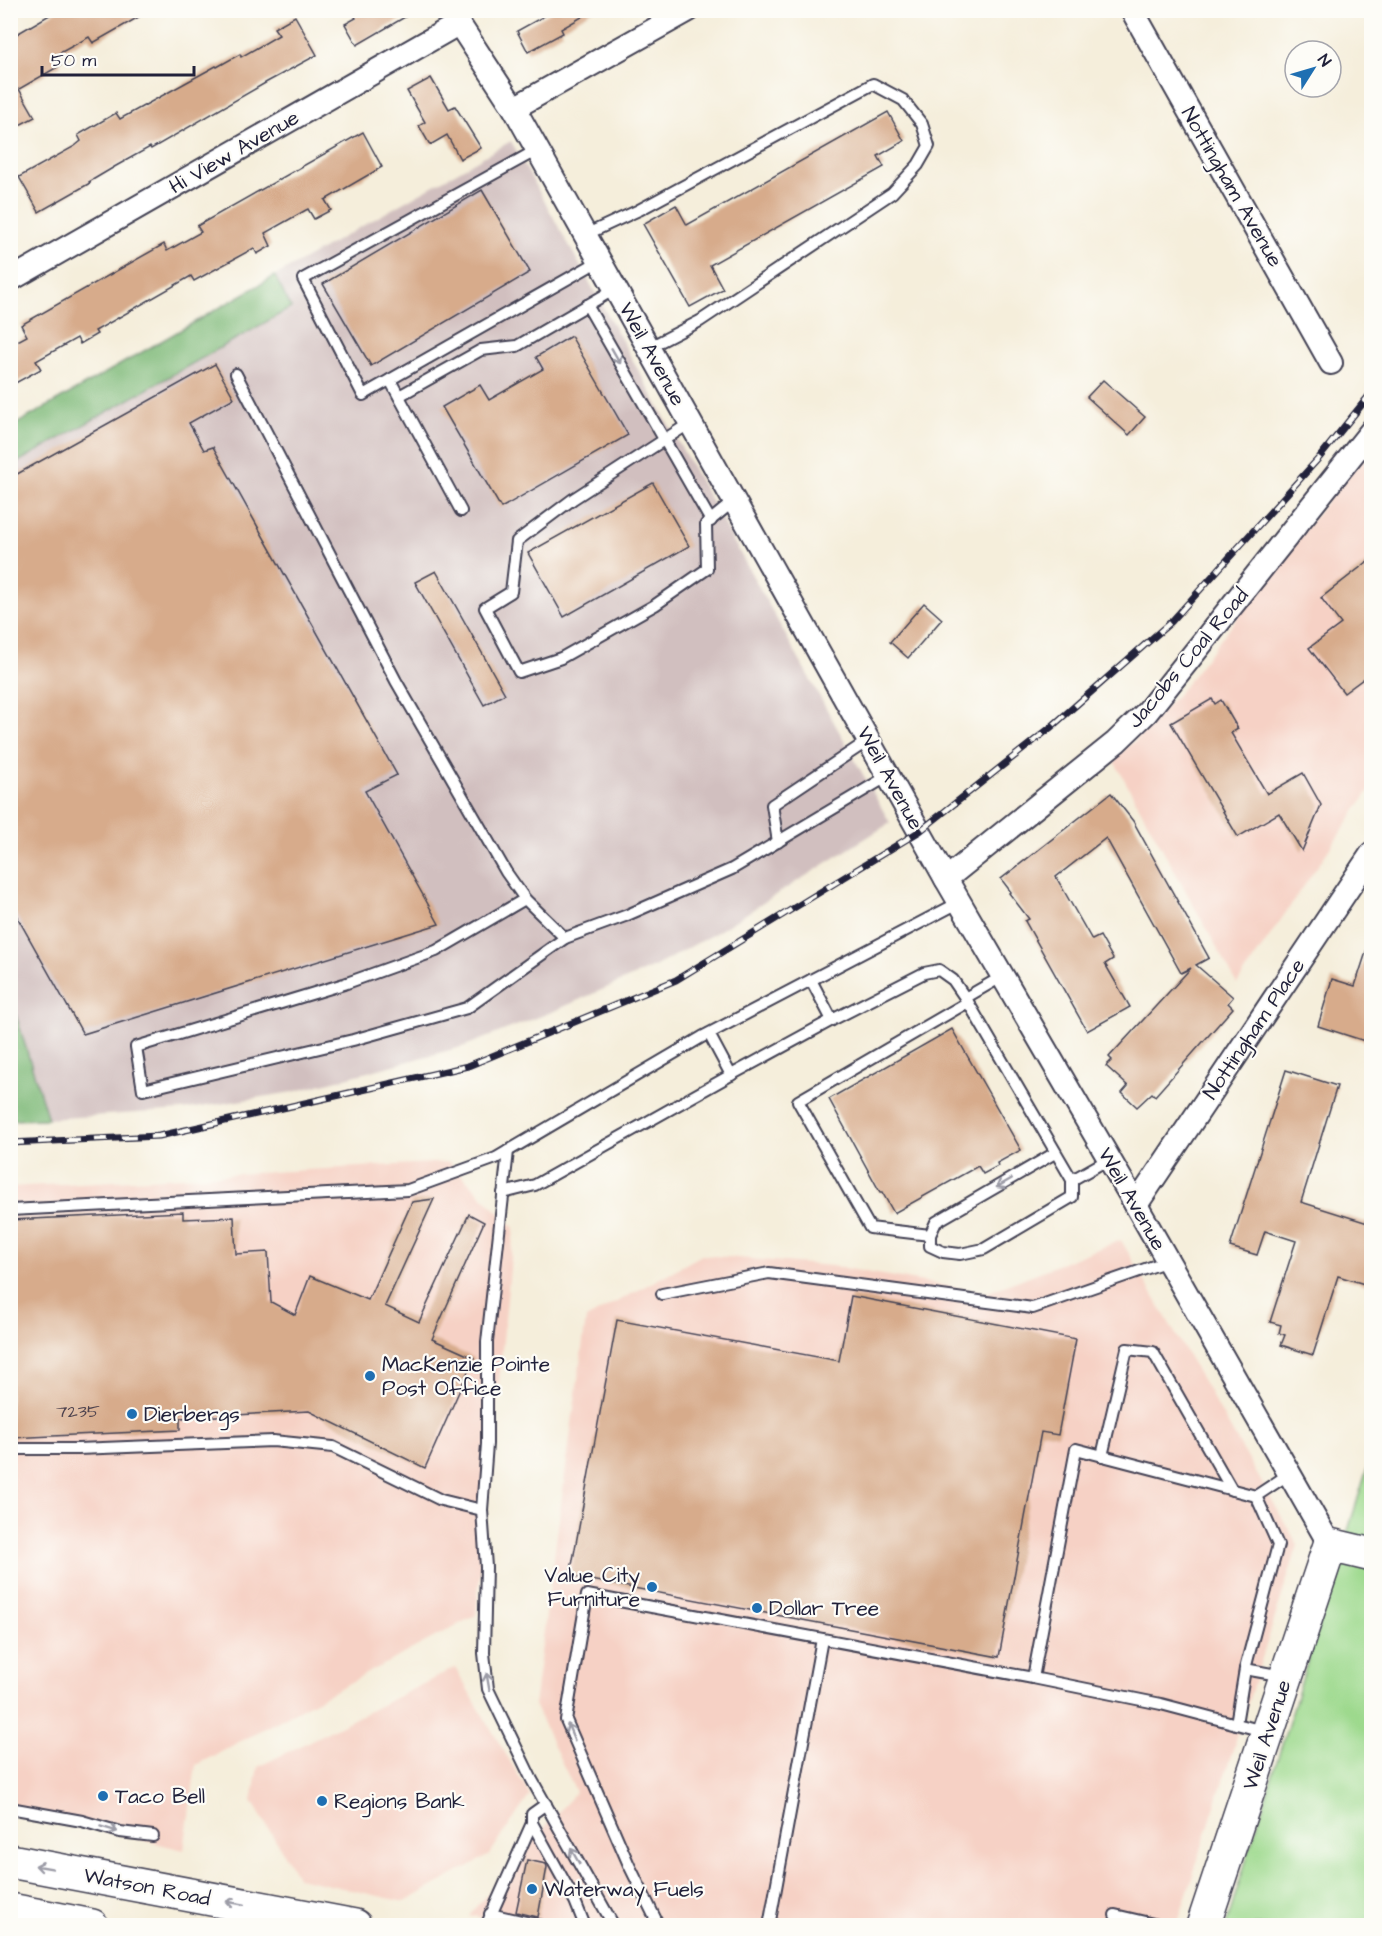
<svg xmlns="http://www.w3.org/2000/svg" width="1382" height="1936" font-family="'Architects Daughter',sans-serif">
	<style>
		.built { fill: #f6d1c5 }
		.industrial { fill: #d1bfbf }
		.green { fill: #9dd98d; stroke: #607e64; stroke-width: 1.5 }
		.forest { fill: #7eb978; stroke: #506e5a; stroke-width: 1.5 }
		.building { fill: #d7ab8b }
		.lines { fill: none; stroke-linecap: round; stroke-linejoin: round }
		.lane-casing { stroke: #424153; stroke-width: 14 }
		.street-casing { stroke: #424153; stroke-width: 26 }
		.primary-casing { stroke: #424153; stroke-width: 36 }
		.lane { stroke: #fff; stroke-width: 10 }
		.street { stroke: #fff; stroke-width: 22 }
		.primary { stroke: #fff; stroke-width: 33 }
		.rail-casing { stroke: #22223b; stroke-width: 7 }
		.rail { stroke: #fdfcf7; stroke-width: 4.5; stroke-dasharray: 14; stroke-linecap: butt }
		.oneway { stroke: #9c9ca7 }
		.poi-dot { fill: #1f6fb2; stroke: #fdfcf7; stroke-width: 2 }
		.labels { text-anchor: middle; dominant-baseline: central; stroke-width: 4.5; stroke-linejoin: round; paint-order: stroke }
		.number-label { font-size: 18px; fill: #4f444f }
		.street-label { font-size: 21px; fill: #22223b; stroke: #fdfcf7 }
		.poi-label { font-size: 21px; fill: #22223b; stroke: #fdfcf7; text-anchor: start }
	</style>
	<rect width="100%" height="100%" fill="#fdfcf7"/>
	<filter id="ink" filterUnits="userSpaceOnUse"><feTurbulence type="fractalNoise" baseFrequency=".0167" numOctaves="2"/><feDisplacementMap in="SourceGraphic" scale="12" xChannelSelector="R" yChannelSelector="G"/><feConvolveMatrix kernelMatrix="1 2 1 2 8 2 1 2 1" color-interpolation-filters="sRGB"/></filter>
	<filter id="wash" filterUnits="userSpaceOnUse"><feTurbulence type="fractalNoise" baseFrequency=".008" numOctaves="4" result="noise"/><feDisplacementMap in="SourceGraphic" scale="24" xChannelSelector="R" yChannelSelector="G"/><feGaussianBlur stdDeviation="1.35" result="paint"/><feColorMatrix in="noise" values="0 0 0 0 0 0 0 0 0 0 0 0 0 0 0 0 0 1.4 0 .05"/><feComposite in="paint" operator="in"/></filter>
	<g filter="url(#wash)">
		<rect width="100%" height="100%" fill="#f5eedb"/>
		<g class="built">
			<path d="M1362,459L1367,460L1372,464L1371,788L1237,984L1113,759L1135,741L1183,688L1358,461Z"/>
			<path d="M449,1162L514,1228L476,1615L196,1765L184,1850L11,1808V1187Z"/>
			<path d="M1121,1240L1298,1545L1177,1925L520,1926L469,1915L576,1792L534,1705L586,1319L702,1255L832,1266L986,1293Z"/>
			<path d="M455,1668L530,1795L489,1855L405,1902L298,1878L252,1801L258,1767Z"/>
		</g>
		<path class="industrial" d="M511,141L890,823L717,932L656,966L554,1011L465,1046L293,1092L182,1110L48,1119L11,996L10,466L291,308L275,276Z"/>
		<path class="green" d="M1371,1456V1925L1226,1926Z"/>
		<g class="forest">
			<path d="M275,276L291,308L11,466V427Z"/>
			<path d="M10,996L48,1119L11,1120Z"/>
		</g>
		<g id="blocks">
			<g class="building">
				<path d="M58,10H151L93,43L89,37L56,55L61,65L19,89L35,117L10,130V38Z"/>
				<path d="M351,10H417L357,45L345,24L356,18Z"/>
				<path d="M555,10H594L561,29L563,33L528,52L517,31Z"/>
				<path d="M295,16L317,55L267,82L151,149L150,147L116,166L89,182L90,183L39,212L19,177L75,146L81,141L78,135L116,113L120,119L216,66L217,67L240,54L241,57L279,35L274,28Z"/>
				<path d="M431,78L449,109L455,106L481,148L460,159L447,135L430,145L419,126L425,122L407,91Z"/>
				<path d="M888,112L904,141L878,156L884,167L710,265L723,289L690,307L643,224L676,205L687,225Z"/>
				<path d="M363,132L382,167L325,200L331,210L314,219L308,209L306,210L265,233L271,246L257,254L254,248L194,281L191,276L95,331L97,334L80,344L77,338L36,361L41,369L10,386V345L27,336L21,325L164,244L167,251L201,232L197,226Z"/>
				<path d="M482,190L530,272L371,366L323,284Z"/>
				<path d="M571,336L628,435L501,508L442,407L480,385L489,400L543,369L536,357Z"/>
				<path d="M215,364L234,398L189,423L204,450L213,447L397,775L365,791L439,924L83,1034L10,904V478Z"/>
				<path d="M1103,380L1145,417L1129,435L1087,397Z"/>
				<path d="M653,483L689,546L564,617L528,553Z"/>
				<path d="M1371,559V673L1344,693L1309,648L1341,624L1321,598Z"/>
				<path d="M436,571L505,694L484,705L415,582Z"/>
				<path d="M924,603L942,619L908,658L890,642Z"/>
				<path d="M1212,699L1215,704L1221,700L1238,729L1231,733L1267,794L1303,773L1321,805L1302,851L1279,813L1238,837L1171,723Z"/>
				<path d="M1111,793L1133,821L1209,958L1196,965L1233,997L1228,1003L1233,1008L1155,1096L1152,1093L1137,1107L1122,1093L1128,1086L1106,1066L1112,1060L1109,1057L1191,968L1181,973L1106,838L1056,877L1092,940L1100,936L1113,959L1105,964L1130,1007L1087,1031L1025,921L1029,919L1009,893L1011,892L1001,879Z"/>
				<path d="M1368,946L1371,947V1043L1318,1026L1332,979L1355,986Z"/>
				<path d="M952,1029L1021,1150L997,1163L998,1166L983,1174L978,1166L894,1213L882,1192H880L829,1099Z"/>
				<path d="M1286,1070L1337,1086L1301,1202L1371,1224V1286L1338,1276L1313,1355L1281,1345L1285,1335L1279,1333L1281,1325L1270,1322L1296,1241L1265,1231L1257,1255L1230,1247Z"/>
				<path d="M434,1199L385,1306L419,1322L469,1214L484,1222L432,1339L474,1358L425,1468L309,1411L180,1418V1430L10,1438V1220L183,1212V1219L234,1217L236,1254L268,1252L271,1302L295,1315L310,1276L368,1300L412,1202Z"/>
				<path d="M851,1296L1076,1339L1058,1435L1041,1432L999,1657L570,1576L617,1320L839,1361Z"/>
				<path d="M527,1860L546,1864L547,1867L538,1917L516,1912Z"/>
			</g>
		</g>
	</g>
	<g filter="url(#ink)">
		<use href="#blocks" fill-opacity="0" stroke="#424153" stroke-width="1.5"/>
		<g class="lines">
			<g class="lane-casing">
				<g id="lane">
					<path d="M537,150L303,279L363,395L599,261"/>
					<path d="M585,235L639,210L873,84L903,100L922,124L929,146L918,165L892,193L700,321L648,348"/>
					<path d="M587,305L711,521"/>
					<path d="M236,374L396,681L506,872L525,899L565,938L625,916L732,869L888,776"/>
					<path d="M390,380L461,511"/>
					<path d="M399,396L481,350L517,346L615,289"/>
					<path d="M690,423L573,499L517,541L511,592L485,608L519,672L561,658L655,605L707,569L706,524L734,501"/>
					<path d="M778,842L772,805L869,740"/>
					<path d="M525,899L436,951L344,984L136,1047L143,1090L353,1040L467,1008L565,938"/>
					<path d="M811,980L832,1020"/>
					<path d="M965,998L1003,976"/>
					<path d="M709,1034L731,1075"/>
					<path d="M508,1151L487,1342V1444L482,1510L486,1567L484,1653L488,1689L532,1780L614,1926"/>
					<path d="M1055,1153L936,1222L930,1235V1246L943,1252L960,1254L984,1249L1072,1197V1180"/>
					<path d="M503,1193L535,1185L731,1075L832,1020L924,973L939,970L953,980L968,1002L1072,1180L1109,1159"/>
					<path d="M10,1210L408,1190L496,1158L702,1037L960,902"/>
					<path d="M930,1235L870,1228L798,1101L968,1002"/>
					<path d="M662,1294L769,1273L1033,1308L1168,1261"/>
					<path d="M10,1449H78L273,1441L333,1447L441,1500L482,1510"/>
					<path d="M1102,1456L1127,1349L1153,1352L1232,1490"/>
					<path d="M1245,1669L1283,1676"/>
					<path d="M1033,1678L1161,1704L1263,1731"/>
					<path d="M1236,1724L1245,1669L1278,1545L1256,1496L1289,1474"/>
					<path d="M546,1804L532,1814V1823L575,1901L585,1926"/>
					<path d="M10,1808L82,1821L120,1832L153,1836"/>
					<path d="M490,1914L543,1926"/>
					<path d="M1115,1915L1158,1925"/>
					<path d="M486,1926L532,1823"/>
					<path d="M659,1926L629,1865L566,1720L587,1595L1033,1678L1076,1449L1256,1496"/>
					<path d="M769,1926L822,1639"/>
				</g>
			</g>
			<g class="street-casing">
				<g id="street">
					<path d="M450,10L514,108L946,879L1136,1205L1330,1545"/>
					<path d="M1132,10L1331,363"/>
					<path d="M514,108L689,10"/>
					<path d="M10,280L458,24"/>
					<path d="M946,879L1116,742L1147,712L1372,430"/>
					<path d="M1136,1205L1372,853"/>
				</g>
			</g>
			<g class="primary-casing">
				<g id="primary">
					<path d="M10,1861L355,1926"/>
					<path d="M10,1910L92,1926"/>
					<path d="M1203,1926L1330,1545L1372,1555"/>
				</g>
			</g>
			<use href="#lane" class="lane"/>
			<use href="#street" class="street"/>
			<use href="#primary" class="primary"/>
			<g class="rail-casing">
				<path id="rail" d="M10,1143L159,1136L468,1066L676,980L920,831L1050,728L1172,621L1319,458L1372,392"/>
			</g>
			<use href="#rail" class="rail"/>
		</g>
		<defs><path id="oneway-shaft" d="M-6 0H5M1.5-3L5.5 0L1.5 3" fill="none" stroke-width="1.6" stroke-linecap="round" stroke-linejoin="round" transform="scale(1.5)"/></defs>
		<g class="oneway">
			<use href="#oneway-shaft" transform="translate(616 356) rotate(60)"/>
			<use href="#oneway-shaft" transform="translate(1004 1183) rotate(150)"/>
			<use href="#oneway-shaft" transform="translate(488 1682) rotate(-100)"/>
			<use href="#oneway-shaft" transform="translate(571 1732) rotate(-113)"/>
			<use href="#oneway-shaft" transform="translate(109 1829) rotate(17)"/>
			<use href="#oneway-shaft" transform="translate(575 1856) rotate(-120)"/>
			<use href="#oneway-shaft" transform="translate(44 1867) rotate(-170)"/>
			<use href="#oneway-shaft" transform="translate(235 1903) rotate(-169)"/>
		</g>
	</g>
	<g class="poi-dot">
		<circle cx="370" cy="1376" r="6"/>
		<circle cx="132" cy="1414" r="6"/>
		<circle cx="652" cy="1587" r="6"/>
		<circle cx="757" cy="1608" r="6"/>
		<circle cx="103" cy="1796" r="6"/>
		<circle cx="322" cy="1801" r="6"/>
		<circle cx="532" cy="1889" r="6"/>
	</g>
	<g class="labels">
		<g class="number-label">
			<text x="78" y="1411">7235</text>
		</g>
		<g class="street-label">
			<text transform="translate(234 152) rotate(-30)">Hi View Avenue</text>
			<text transform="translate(1232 187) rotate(60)">Nottingham Avenue</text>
			<text transform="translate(652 354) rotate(61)">Weil Avenue</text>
			<text transform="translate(1188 658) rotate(-50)">Jacobs Coal Road</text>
			<text transform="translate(890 778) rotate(61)">Weil Avenue</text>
			<text transform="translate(1254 1029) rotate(-56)">Nottingham Place</text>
			<text transform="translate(1132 1199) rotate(60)">Weil Avenue</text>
			<text transform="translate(1267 1735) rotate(-72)">Weil Avenue</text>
			<text transform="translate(147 1887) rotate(11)">Watson Road</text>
		</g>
		<g class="poi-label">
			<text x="382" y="1364">MacKenzie Pointe<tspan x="382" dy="24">Post Office</tspan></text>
			<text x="144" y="1414">Dierbergs</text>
			<text x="640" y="1575" text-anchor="end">Value City<tspan x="640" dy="24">Furniture</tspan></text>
			<text x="769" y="1608">Dollar Tree</text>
			<text x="115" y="1796">Taco Bell</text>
			<text x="334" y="1801">Regions Bank</text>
			<text x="544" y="1889">Waterway Fuels</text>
		</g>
	</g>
	<rect width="1382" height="1936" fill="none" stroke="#fdfcf7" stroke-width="36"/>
	<g transform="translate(1313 69) rotate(53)"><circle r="28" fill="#fdfcf7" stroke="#a5a5ac" stroke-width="1.5"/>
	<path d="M0-4.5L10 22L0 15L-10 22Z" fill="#1f6fb2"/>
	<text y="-9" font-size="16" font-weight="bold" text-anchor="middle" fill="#22223b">N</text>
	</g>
	<path d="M42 66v9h152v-9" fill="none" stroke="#22223b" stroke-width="3"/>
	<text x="51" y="66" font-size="18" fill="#22223b" stroke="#fdfcf7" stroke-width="4.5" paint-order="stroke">50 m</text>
</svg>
